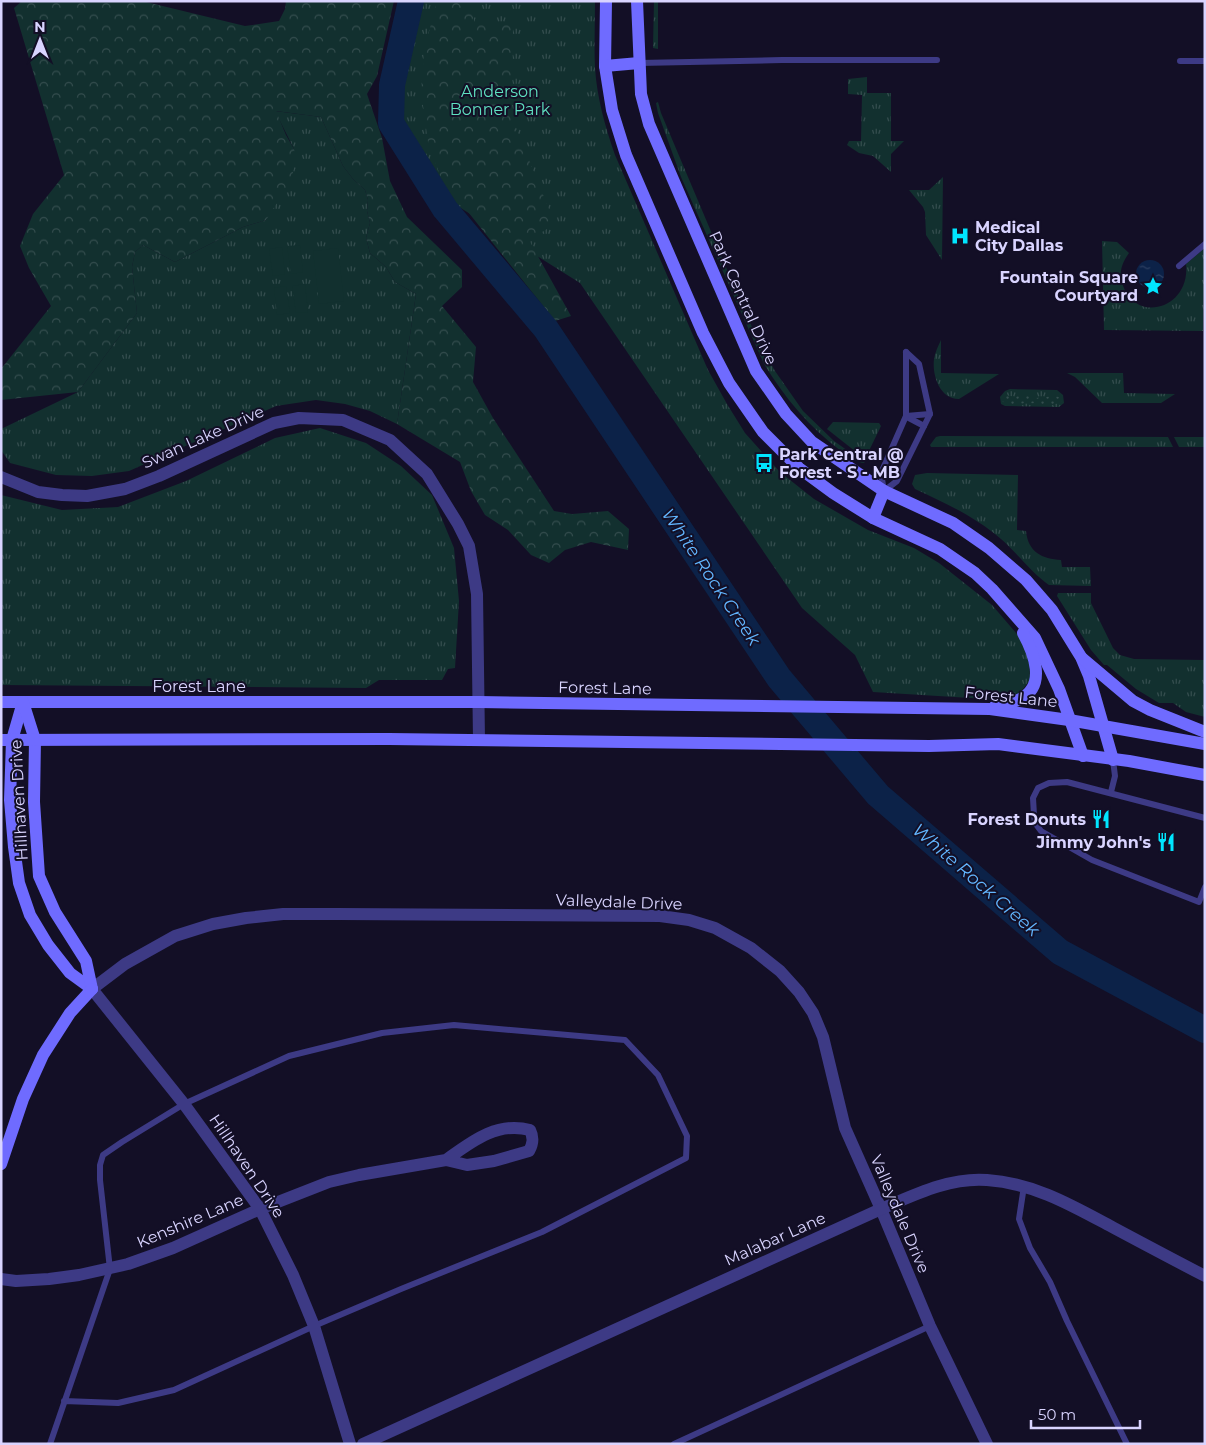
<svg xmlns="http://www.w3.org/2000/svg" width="1206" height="1445" font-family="Montserrat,sans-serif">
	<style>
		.grass { fill: url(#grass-tufts) }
		.forest { fill: url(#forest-crowns) }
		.garden { fill: url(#garden-dots) }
		.pitch { fill: #12302f }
		.water { fill: url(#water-ripples) }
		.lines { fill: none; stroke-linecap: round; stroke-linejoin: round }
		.river { stroke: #0c2248; stroke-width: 26 }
		.lane { stroke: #3d3a85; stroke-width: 6 }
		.street { stroke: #3d3a85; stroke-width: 12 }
		.secondary { stroke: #6f6bff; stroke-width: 12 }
		.labels { text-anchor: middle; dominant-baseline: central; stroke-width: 4; stroke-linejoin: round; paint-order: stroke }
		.park-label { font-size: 16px; fill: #5fe0c0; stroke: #130f26 }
		.poi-label { font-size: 16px; font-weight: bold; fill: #d9d4ff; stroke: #130f26; text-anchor: end }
		.street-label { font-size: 16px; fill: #d9d4ff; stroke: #130f26 }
		.water-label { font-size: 18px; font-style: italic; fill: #62b6ff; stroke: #130f26 }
	</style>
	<defs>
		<pattern id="grass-tufts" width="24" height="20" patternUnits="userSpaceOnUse" patternTransform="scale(1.25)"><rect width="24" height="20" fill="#12302f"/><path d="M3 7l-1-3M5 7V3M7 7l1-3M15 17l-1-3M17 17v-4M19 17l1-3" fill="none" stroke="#344d4e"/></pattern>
		<pattern id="forest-crowns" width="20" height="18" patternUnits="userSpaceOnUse" patternTransform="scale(1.25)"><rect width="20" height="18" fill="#12302f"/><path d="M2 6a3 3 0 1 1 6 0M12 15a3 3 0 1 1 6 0" fill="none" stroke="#344d4e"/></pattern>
		<pattern id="garden-dots" width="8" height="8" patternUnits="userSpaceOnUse" patternTransform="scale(1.25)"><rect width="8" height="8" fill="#12302f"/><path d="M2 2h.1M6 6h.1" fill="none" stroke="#344d4e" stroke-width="1.8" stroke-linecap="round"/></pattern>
		<pattern id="water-ripples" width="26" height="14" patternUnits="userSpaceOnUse" patternTransform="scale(1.25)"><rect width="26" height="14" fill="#0c2248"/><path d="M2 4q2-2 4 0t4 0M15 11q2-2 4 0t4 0" fill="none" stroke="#2f4163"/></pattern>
	</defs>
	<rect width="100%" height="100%" fill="#130f26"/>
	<g class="grass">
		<path d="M414,1H595C595,23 594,46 595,68C597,98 605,126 615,155L708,370L727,404L745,433L780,472L814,499L868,530L914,548L939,563L992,605L1022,640L1029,652L1030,680L1023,689L1014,697L1003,700L873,692L855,655L802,608L580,283L448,200L394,121L396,81Z"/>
		<path d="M654,1H658V49L653,48Z"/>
		<path d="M867,77V93H891V141H904L891,154V172L873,156L859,153L847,145L849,141H861L862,95L848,94V79Z"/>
		<path d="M658,102L661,113L742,305L757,338L775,371L803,411L834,441L865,463C856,463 848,456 841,451C809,427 785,398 764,364L681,177L658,113L656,103Z"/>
		<path d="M275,111L321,117L343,166L353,179L365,190L368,200L367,211L370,223L366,238L370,253L386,267L395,282L416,294L397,424L370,411L345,404L316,400L276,406L129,471L92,476L56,475L10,463L1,450V429L78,392L137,313L132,267L135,252L143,245L175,262L243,227L266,220L294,149Z"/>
		<path d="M943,177L942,260L926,235L925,212L923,207L909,190H929Z"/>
		<path d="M1102,241L1117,242L1129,253C1122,263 1119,271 1122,282C1133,325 1191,310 1186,264L1205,248L1203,331L1104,330Z"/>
		<path d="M941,340V373L999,374L959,399C940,399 932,376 934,359C935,353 938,346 941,340Z"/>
		<path d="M1067,373H1123L1124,393L1175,394L1161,403H1102L1075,377Z"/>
		<path d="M1010,389L1057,390L1063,395L1064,403L1059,407L1005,406L1001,404L1000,397L1005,391Z"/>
		<path d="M833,422L879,423L881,426L865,459L827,429Z"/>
		<path d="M320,428L366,443L401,466L432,495L454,548L459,601L455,668L448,669L442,680H379L366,688L1,685V495L62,510L118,507L186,481L275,438Z"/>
		<path d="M940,436L1168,437L1173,447H931L930,445L936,437Z"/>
		<path d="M1174,437H1205V447H1179Z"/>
		<path d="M927,473L1018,475L1017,530L1026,531C1028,552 1042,559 1061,560L1062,567H1090L1091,586L1049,585C1033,574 1017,553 1001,539C976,517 945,503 915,489L912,484L915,475Z"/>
		<path d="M1058,593H1091V603L1113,648L1120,655L1134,659L1205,660V717L1186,712L1173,703H1159L1136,689L1107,665H1104L1091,650L1057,596Z"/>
	</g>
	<g class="forest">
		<path d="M22,1H142L245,26L279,21L285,9L286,1H394L377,76L367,94L382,138L390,181L407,217L462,270V287L442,306L476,347L473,382L493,418L554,511L572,514L608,511L629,529L628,550L591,542L565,550L549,563L531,555L508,530L485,515L471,491L460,462L397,424L416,294L395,282L386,267L370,253L366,238L370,223L367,211L368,200L365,190L353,179L343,166L321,117L276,111L286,135L294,149L296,159L291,181L266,220L243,227L175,262L143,245L135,252L132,267L137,313L78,392L1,400V369L51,306L29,268L20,246L33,214L64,175L14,8Z"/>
		<path d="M437,1H474V24L513,23L512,118L555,224L529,240L571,316L555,321L441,178L428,142L421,91L424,51Z"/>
	</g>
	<path class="garden" d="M1006,395L1014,397L1024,395L1036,398L1055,396L1062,398V401C1051,408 1038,402 1026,403C1017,404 1010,407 1002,401V398Z"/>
	<g class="pitch">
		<path d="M300,245L303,272L291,274L287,246Z"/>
		<path d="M282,247L285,274L273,276L269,249Z"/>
		<path d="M338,248L344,301L319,304L313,251Z"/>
		<path d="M305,284L308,312L296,313L292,286Z"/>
		<path d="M286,286L290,313L277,315L274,288Z"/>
	</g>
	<circle class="water" cx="1150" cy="274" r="14"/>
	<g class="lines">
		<path class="river" d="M411,1L392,85L391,123L445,209L546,329L779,678L878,795L1060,952L1205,1030"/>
		<g class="lane">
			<path d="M1180,61H1205"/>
			<path d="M639,63L782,60H937"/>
			<path d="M1179,266L1205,244"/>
			<path d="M906,416L930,414"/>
			<path d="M907,417L924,426"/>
			<path d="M884,491L897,481L930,414L919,364L906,352"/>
			<path d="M884,491L881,473L906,416V352"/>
			<path d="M1111,792L1115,776L1113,760"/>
			<path d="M1205,818L1067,782L1049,783L1038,788L1033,798L1034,815L1035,823L1041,831L1092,860L1199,902L1205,887"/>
			<path d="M1024,1186L1019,1219L1030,1248L1050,1282L1067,1321L1127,1444"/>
			<path d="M50,1444L110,1269L100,1180V1165L103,1155L122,1142L184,1104L289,1056L382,1033L454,1025L625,1040L658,1075L687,1136L686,1158L542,1232L401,1289L314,1326L174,1390L118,1403L64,1401"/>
			<path d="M674,1444L930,1326"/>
		</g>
		<g class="street">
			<path d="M1,477L38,492L62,495L87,496L125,489L159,476L274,423L299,418L343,420L390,440L427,474L458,524L469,546L477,594L479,740"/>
			<path d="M1,1279L16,1281L49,1279L79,1275L128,1264L173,1248L260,1209L329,1182L359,1175L446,1160L467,1165L494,1161L529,1151C533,1144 534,1138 530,1130C497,1121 471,1142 446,1160"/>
			<path d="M350,1444L314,1326L293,1275L260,1209L184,1104L92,989L125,964L175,936L213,924L246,918L283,914H340L660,916L689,920L715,928L751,948L780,971L799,992L813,1013L823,1037L845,1128L881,1209L930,1326L987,1444"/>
			<path d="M363,1444L881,1209C914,1195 950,1177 987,1180C1034,1183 1073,1206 1114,1228C1144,1244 1174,1260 1205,1276"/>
		</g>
		<g class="secondary">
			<path d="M606,1L605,66L612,110L626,155L703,333L729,383L763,432L799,468L833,493L873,518L940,549L975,573L992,589L1035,638L1059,689L1083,756"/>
			<path d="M637,1L641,94L649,124L756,371L786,414L812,442L884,491L953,523L989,548L1026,580L1052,610L1081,657L1089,676L1113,760"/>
			<path d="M605,66L639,63"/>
			<path d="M873,518L884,491"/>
			<path d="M1082,658L1133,701L1150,710L1205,732"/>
			<path d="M1,702H479L990,709L1069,720L1205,744"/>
			<path d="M23,702L12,740L10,800L14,847L19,883L30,915L48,945L70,973L92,989"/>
			<path d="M23,702L35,740L34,802L39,876L55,912L86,961L92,989"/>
			<path d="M994,707C1002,705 1012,703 1020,699C1047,686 1034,653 1023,633"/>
			<path d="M1,740L389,739L929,746L998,744L1129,761L1205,775"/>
			<path d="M1,1164L23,1099L43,1055L70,1013L92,989"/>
		</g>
	</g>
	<defs>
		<g id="hospital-bare" transform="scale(1.5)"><path d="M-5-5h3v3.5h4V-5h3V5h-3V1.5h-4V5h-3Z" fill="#00e5ff" stroke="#130f26" stroke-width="2.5" paint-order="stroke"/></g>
		<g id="sight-bare" transform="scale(1.5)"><path d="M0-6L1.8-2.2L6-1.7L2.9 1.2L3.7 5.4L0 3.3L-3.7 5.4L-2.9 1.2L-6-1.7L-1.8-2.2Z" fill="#00e5ff" stroke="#130f26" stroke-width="2.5" paint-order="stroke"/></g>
		<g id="bus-bare" transform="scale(1.5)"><path d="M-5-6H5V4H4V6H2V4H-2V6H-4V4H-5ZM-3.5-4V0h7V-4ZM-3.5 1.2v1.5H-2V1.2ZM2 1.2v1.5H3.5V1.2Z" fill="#00e5ff" stroke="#130f26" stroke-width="2.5" paint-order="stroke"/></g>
		<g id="restaurant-bare" transform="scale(1.5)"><path d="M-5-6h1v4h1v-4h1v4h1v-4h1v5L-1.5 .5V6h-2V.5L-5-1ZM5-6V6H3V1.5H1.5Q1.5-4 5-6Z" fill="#00e5ff" stroke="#130f26" stroke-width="2.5" paint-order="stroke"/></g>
	</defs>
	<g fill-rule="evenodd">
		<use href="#hospital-bare" x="960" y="236"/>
		<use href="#sight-bare" x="1153" y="286"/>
		<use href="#bus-bare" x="764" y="463"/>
		<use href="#restaurant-bare" x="1101" y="819"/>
		<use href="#restaurant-bare" x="1166" y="842"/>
	</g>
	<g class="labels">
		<g class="park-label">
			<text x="500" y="91">Anderson<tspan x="500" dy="18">Bonner Park</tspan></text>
		</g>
		<g class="poi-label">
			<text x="975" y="227" text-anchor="start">Medical<tspan x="975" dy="18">City Dallas</tspan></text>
			<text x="1138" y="277">Fountain Square<tspan x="1138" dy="18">Courtyard</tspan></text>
			<text x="779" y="454" text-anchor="start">Park Central @<tspan x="779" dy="18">Forest - S - MB</tspan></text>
			<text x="1086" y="819">Forest Donuts</text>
			<text x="1151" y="842">Jimmy John's</text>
		</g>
		<g class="street-label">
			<text transform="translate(743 298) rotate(66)">Park Central Drive</text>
			<text transform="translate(203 437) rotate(-24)">Swan Lake Drive</text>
			<text x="199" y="686">Forest Lane</text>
			<text transform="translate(605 688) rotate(1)">Forest Lane</text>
			<text transform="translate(1011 697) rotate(6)">Forest Lane</text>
			<text transform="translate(19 800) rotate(-93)">Hillhaven Drive</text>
			<text transform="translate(619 902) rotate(2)">Valleydale Drive</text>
			<text transform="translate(247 1166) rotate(56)">Hillhaven Drive</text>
			<text transform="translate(900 1214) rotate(67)">Valleydale Drive</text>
			<text transform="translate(190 1221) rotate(-23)">Kenshire Lane</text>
			<text transform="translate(775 1239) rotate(-24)">Malabar Lane</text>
		</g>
		<g class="water-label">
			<text transform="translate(711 577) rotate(56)">White Rock Creek</text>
			<text transform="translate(976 880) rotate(41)">White Rock Creek</text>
		</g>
	</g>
	<rect width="1206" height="1445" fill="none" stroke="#d9d4ff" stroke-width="5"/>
	<g transform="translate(40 40)" stroke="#130f26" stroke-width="4" paint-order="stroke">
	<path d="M0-4L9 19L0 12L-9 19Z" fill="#d9d4ff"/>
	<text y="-8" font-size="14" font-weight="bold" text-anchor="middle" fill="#d9d4ff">N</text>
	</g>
	<path d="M1031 1420v8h109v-8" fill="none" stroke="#d9d4ff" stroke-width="2.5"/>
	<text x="1038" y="1420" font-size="15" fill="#d9d4ff" stroke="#130f26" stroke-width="4" paint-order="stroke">50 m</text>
</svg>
